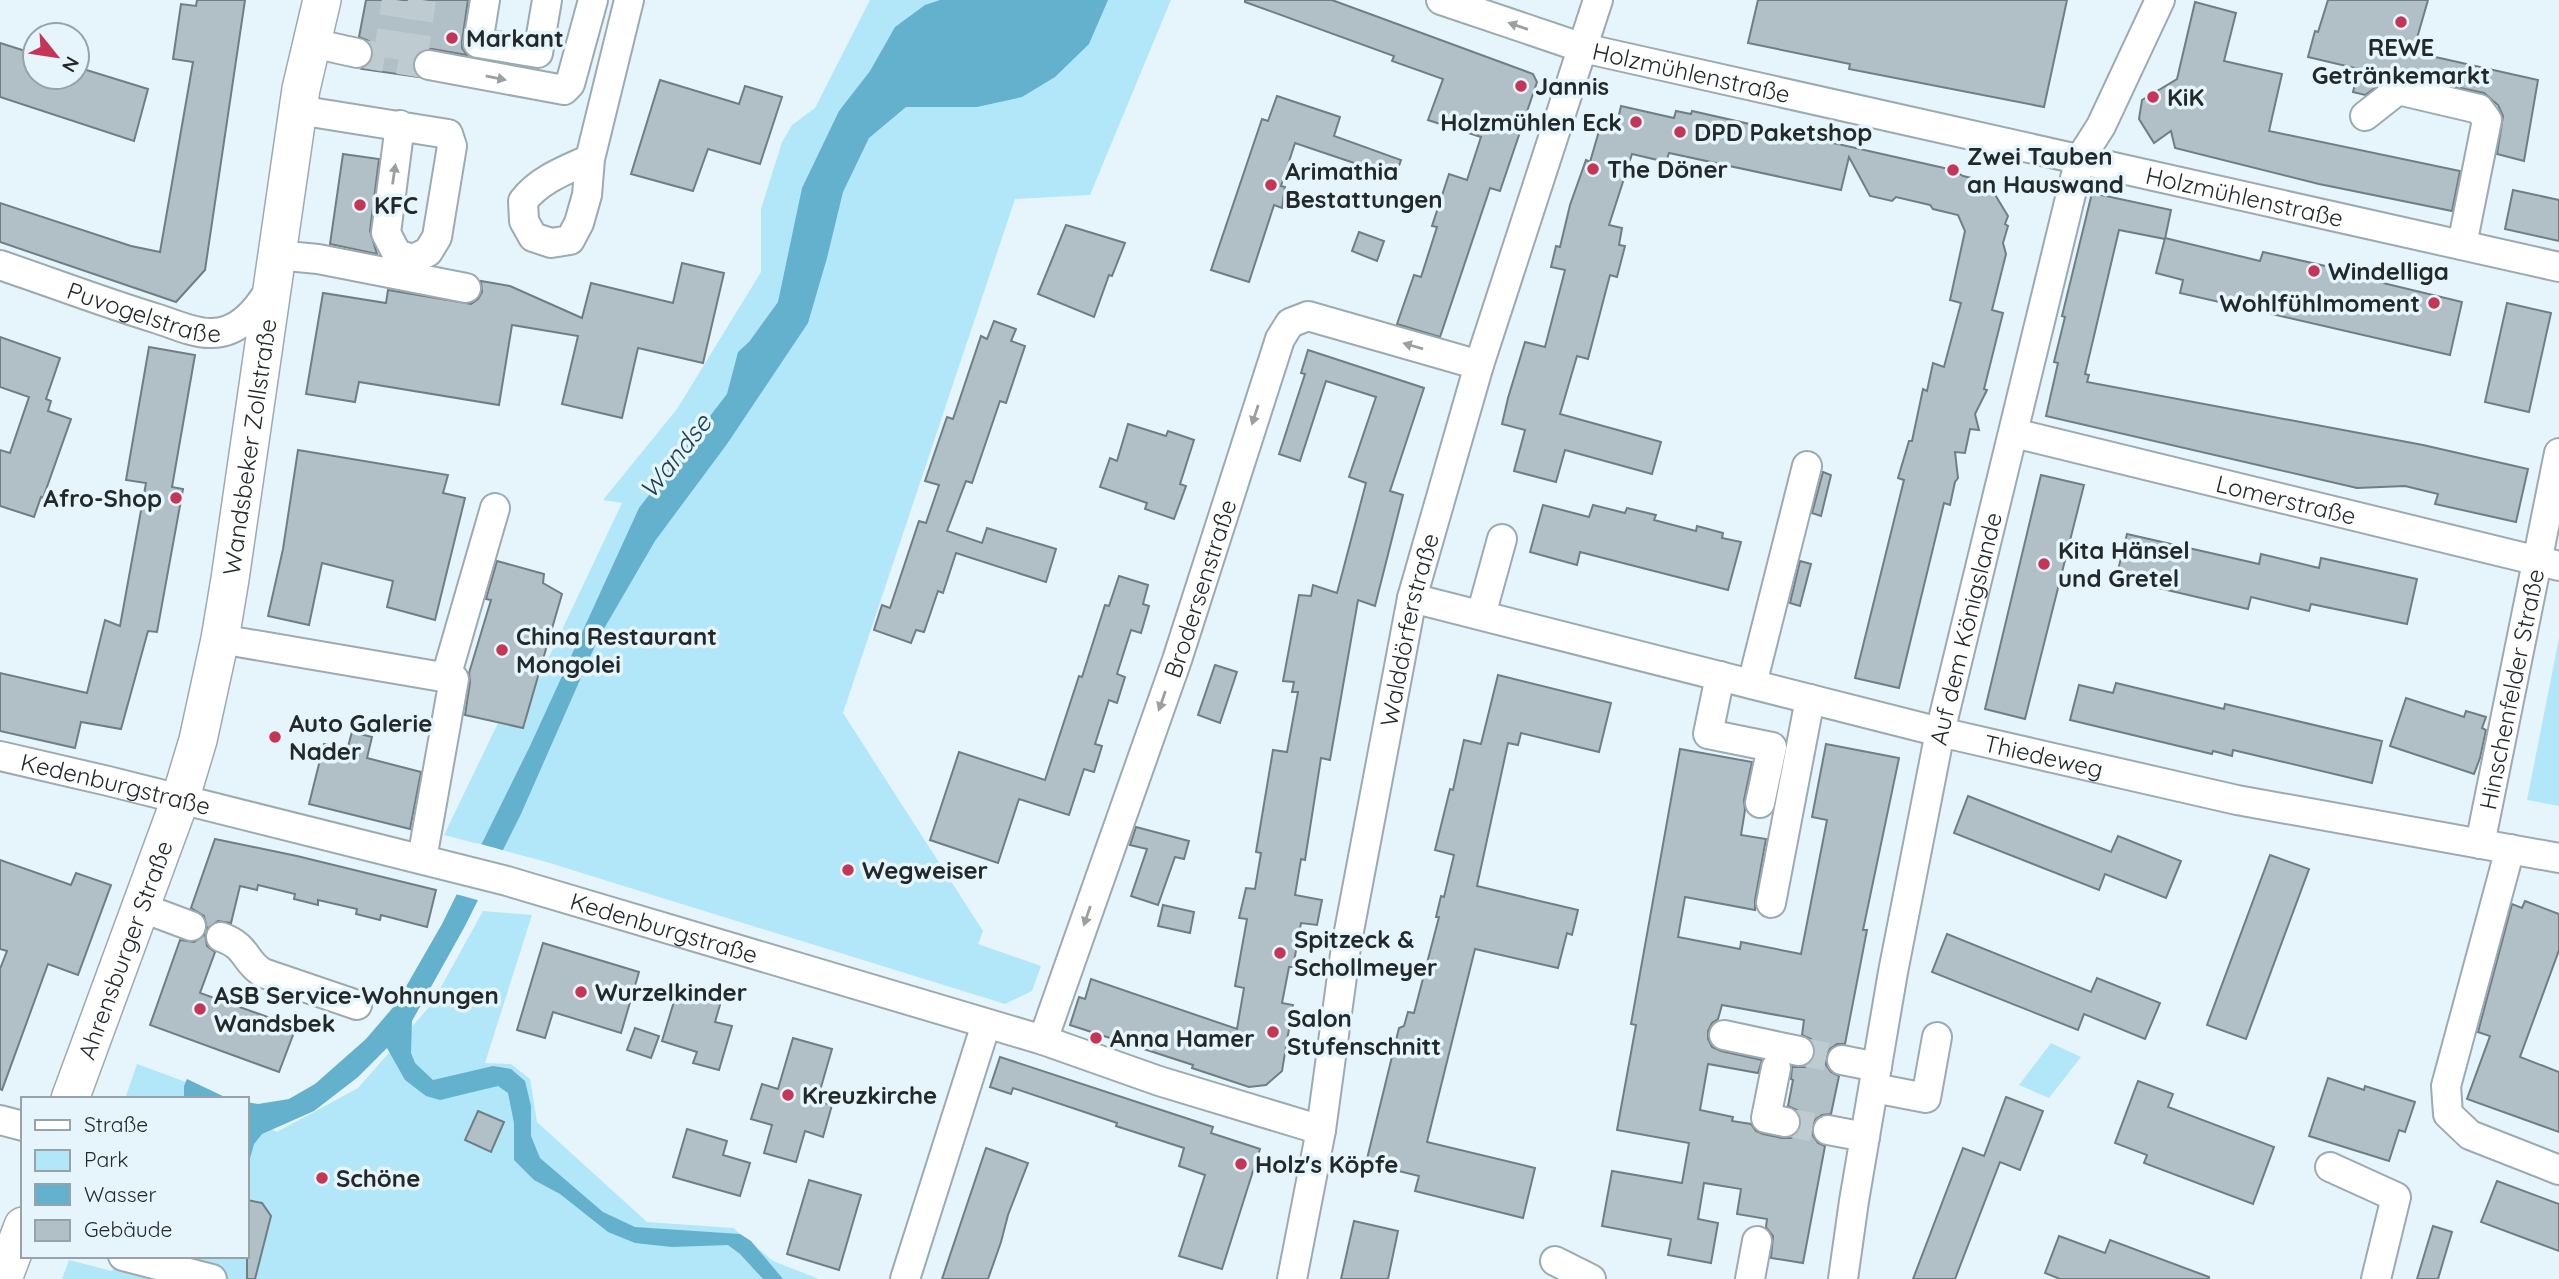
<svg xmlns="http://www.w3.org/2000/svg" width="2559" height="1279" font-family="Quicksand,sans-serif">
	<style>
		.green { fill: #b2e7fa }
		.water { fill: #63b1cc }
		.pier { fill: #e5f5fb }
		.building { fill: #b1c0c6; stroke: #707e84; stroke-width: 2; fill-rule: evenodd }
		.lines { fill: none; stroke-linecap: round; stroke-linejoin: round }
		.minor-tunnel { stroke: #beccd1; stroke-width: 28; stroke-dasharray: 28 14; stroke-linecap: butt }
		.minor-casing { stroke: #9babb0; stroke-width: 32 }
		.major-casing { stroke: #9babb0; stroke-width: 40 }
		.minor { stroke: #fff; stroke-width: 28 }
		.major { stroke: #fff; stroke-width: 37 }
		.oneway { fill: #9c9fa0 }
		.poi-dot { fill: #c53556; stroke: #e5f5fb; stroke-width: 2.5 }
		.labels { text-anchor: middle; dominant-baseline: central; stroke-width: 7; stroke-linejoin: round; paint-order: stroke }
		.poi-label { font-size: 24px; font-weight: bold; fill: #23292b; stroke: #e5f5fb; text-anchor: start }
		.street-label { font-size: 24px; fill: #23292b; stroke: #e5f5fb }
		.water-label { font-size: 26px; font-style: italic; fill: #1b404c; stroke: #e5f5fb }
	</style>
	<rect width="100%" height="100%" fill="#e5f5fb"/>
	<g class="green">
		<path d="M870,0H1171L1090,195L1015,199L843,713L983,931L978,944L1041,966L1032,991L1005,1004L543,861L444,835L499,721L525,726L532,693L622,503L603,500L677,409L761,272V209L782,142L792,125L815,108Z"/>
		<path d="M2559,638V806L2527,800Z"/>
		<path d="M483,911L532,915L485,1063L511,1064L530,1079L537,1122L647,1222L733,1228L773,1261L819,1279H62L69,1260L112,1271L119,1256H247V1115L277,1132L358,1088L431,1005Z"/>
		<path d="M2051,1043L2081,1057L2049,1098L2019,1085Z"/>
		<path d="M137,1064L186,1082L217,1099H125Z"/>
	</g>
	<g class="water">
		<path d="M940,0H1108L1089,44L1055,77L1022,97L977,107H906L869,138L843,192L827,258L808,323L727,444L655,541L598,639L521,814L465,926L412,1021L411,1053L415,1063L433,1080L493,1066L511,1069L525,1081L531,1106V1136L540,1158L603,1212L635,1227L740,1234L751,1241L783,1279H763L740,1254L728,1245L672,1247L635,1243L608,1232L560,1194L534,1180L514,1160V1123L508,1093L498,1086L440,1100L426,1096L405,1080L387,1048L358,1077L314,1111L262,1134L254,1144L247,1169V1102L258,1104L289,1099L315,1084L366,1039L396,1004L442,924L530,746L639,508L727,394L738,352L749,342L778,302L802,188L839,111L870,71L895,27L925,5Z"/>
		<path d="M187,1079L229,1099H184V1086Z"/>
	</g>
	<path class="pier" d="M477,843L506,851L481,901L452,893Z"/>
	<g class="building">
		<path d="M197,0H245L205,270L176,302L0,242V203L131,246L160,252L193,62L173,59L181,4L196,6Z"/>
		<path d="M366,0H468L462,41V48L467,55L432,49L423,50L416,55L413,63L414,71L418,77L362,69L370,64L373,56V47L369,41L359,37Z"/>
		<path d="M1245,0H1332L1533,74L1537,82L1500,191L1490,188L1440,337L1397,324L1414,275L1421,277L1437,227L1432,226L1449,174L1467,180L1481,137L1428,120L1443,79L1392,61L1394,56L1245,2Z"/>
		<path d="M1758,0H2067L2044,107L1849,69L1850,64L1748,43Z"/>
		<path d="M2328,0H2428L2413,52L2538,80L2524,161L2497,154L2503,116L2498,105L2484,93L2395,74L2365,95L2353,92L2359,69L2308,57L2315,31L2318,32Z"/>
		<path d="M2195,2L2236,13L2224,61L2282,74L2269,131L2460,171L2452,211L2319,184L2175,148L2171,131L2154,143L2139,119L2142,100L2177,79Z"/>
		<path d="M0,43L35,54V77H77V67L148,89L134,141L0,97Z"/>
		<path d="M660,80L739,104L745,86L782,97L760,164L708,149L693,191L631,174Z"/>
		<path d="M1277,96L1340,117L1334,136L1401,160L1394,180L1359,168L1360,165L1295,143L1281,186L1285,187L1282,208L1274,205L1249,282L1211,270L1262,119L1268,121Z"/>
		<path d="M1621,106L1674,118L1676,111L1691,114L1692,111L1953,170L1963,176L1980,180L1991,188L2008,216L2005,224L2008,226L2003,243L2006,254L1992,310L2003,313L1984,389L1987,390L1975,414L1979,430L1970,429L1965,453L1955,452L1958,478L1955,482L1950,505L1944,503L1899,688L1855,678L1904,480L1898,478L1909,441H1912L1923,389L1927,391L1933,363L1944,367L1961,303L1950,300L1965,231L1958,215L1933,209L1930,205L1896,197L1892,201L1870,196L1849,157L1841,190L1669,153L1666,162L1632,154L1609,225L1622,228L1619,245L1625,246L1617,277L1610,275L1588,359L1577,356L1560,414L1661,442L1652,474L1565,450L1556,482L1514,471L1525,430L1502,424L1508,398L1525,342L1545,347L1565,270L1551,267L1556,246L1560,247L1570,205L1586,160L1590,162L1601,124L1616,128Z"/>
		<path d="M343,154L379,159L370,231L377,254L330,244Z"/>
		<path d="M2513,190L2559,200V241L2505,229Z"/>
		<path d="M2092,193L2171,210L2165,239L2119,230L2085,374L2089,375L2087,382L2423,445L2528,469L2516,522L2435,504L2438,494L2405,486L2357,488L2046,416L2058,363L2054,362L2065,317L2062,316Z"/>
		<path d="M1066,225L1125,243L1112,276L1109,275L1094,317L1038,294Z"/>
		<path d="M1359,232L1384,241L1377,261L1352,251Z"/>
		<path d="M2165,238L2260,261L2263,252L2330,267L2329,270L2462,302L2450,355L2180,293L2183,280L2156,273Z"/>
		<path d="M682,263L724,273L703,363L638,348L622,418L562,404L578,336L512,325L499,405L359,382L355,402L306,394L323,293L386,303L388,290L471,304L478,299L482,292L481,281L510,286L582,318L591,283L673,303Z"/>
		<path d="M2507,303L2551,313L2529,412L2485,402Z"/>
		<path d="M994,321L1016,329L1011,341L1025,346L1006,403L1000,401L972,483L966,481L947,531L982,543L987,528L1056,549L1046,582L956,553L943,593L938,591L924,632L916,630L911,643L874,630L882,605L890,608L919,521L926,523L939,485L925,481L947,417L953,419L981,336L987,339Z"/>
		<path d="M0,337L60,358L46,399L51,401L48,411L71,419L43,498L41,497L34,517L0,506V450L10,453L29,397L0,387Z"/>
		<path d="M149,347L195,355L172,487L183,489L157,632L148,631L121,729L81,722L75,748L0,731V673L87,693L105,620L120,626L146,483L126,480Z"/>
		<path d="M1308,350L1424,388L1390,491L1403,495L1375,606L1358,600L1330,760L1321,758L1305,860L1301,859L1295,895L1322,900L1317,925L1301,923L1293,967H1289L1282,1003L1293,1005L1282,1071L1266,1085L1249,1087L1192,1068L1193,1065L1070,1025L1079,997L1085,999L1091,979L1237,1029L1244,988L1235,986L1247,919L1239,918L1246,888L1255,889L1261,853L1256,852L1273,750L1287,752L1298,692H1292L1294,682L1283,681L1299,595L1311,596L1313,585L1337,593L1366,483L1349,477L1376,397L1326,381L1300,461L1279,454L1305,374L1301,373Z"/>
		<path d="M1128,424L1166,436L1168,431L1194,440L1180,484L1186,486L1174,519L1145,509L1147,503L1100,487L1110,458L1117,461Z"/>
		<path d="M298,450L448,475L443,493L465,498L435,620L387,607L393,581L322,563L309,625L268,616L283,549Z"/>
		<path d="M1823,472L1831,475L1821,516L1812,513Z"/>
		<path d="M2041,475L2084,485L2025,719L1985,709Z"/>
		<path d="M1543,505L1589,517L1593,505L1625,513L1627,508L1656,515L1654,520L1696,531L1697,526L1723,533L1722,538L1741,542L1728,590L1580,552L1577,565L1530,552Z"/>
		<path d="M2127,534L2259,564L2261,554L2319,568L2321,558L2417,579L2407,624L2311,604L2309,611L2251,597L2248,609L2116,578Z"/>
		<path d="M497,561L544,574L543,583L562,594L523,728L465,715L470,682L469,673L491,600L486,599Z"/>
		<path d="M1800,561L1811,564L1800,606L1790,603Z"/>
		<path d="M1119,576L1148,585L1143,604L1149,606L1141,633L1131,630L1117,674L1125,677L1117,703L1109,700L1095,744L1102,746L1094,772L1084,769L1069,815L1019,799L998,863L930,840L959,752L1045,780L1079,676L1082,677L1105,605L1109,606Z"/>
		<path d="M1215,665L1237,672L1220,723L1198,715Z"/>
		<path d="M1498,675L1611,703L1599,752L1521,733L1518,745L1508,743L1477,886L1578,910L1572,935L1567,933L1558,968L1475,949L1427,1142L1535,1168L1523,1218L1415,1191L1419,1176L1366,1163L1399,1028L1404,1026L1408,1012L1414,1013L1439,917H1436L1441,896L1444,897L1454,855L1435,850L1450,789L1453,790L1464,740L1481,744Z"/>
		<path d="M2116,683L2224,709L2225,704L2382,741L2372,783L2233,750L2232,756L2213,751L2212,754L2070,720L2079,685L2113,693Z"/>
		<path d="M2406,698L2464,717L2466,711L2486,717L2482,728L2486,730L2480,758L2474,774L2390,746Z"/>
		<path d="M352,732L372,737L367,758L421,772L410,829L309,804L324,744L347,750Z"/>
		<path d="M1826,744L1899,758L1863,930H1867L1845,1044H1837L1830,1049L1826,1057V1065L1831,1072L1839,1076L1831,1114L1822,1115L1816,1119L1812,1126L1813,1136L1818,1143L1825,1146L1803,1263L1771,1258L1773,1236L1766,1227L1767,1219L1737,1214L1741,1189L1704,1183L1698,1219L1718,1223L1711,1263L1668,1255L1671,1239L1602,1226L1612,1171L1682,1183L1689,1143L1617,1130L1636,1025L1631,1024L1680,749L1752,762L1744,800L1745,810L1741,835L1766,839L1755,900V910L1685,897L1678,937L1740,949L1741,942L1801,954L1827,820L1812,817ZM1722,1005L1804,1020L1802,1035L1811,1039L1815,1047V1054L1812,1062L1805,1067H1792L1791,1079L1793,1080L1788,1106L1797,1110L1801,1117V1125L1798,1133L1791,1138H1782L1763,1134L1756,1131L1751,1124L1732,1121L1733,1117L1700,1110L1708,1064L1758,1073L1762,1060L1721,1051L1712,1047L1708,1039V1031L1712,1023L1718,1019Z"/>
		<path d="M1968,796L2111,852L2118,836L2181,861L2166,898L2105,874L2099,890L1954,833Z"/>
		<path d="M1136,827L1189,841L1184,859L1175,857L1158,905L1131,896L1147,849L1130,845Z"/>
		<path d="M215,839L297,856L436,890L427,927L381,915L380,920L356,914L357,909L318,900V905L294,899L295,894L258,885L257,890L240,886L231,923L218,921L207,929L204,916L191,908Z"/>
		<path d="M2270,855L2309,869L2246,1039L2207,1025Z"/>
		<path d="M0,860L71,885L76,873L111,885L78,975L48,964L2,1090L0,1089V969L7,951L0,949Z"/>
		<path d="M2525,901L2559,914V950L2520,1057L2559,1072V1132L2467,1099L2490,1036L2478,1032L2512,904L2522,908Z"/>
		<path d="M1163,905L1194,912L1190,933L1158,926Z"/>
		<path d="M205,934L207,946L215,952L200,993L296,1027L279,1072L150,1025L180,940L194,942Z"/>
		<path d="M1947,934L2091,992L2097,978L2160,1003L2145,1039L2084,1014L2078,1030L1932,972Z"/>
		<path d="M543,943L639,972L621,1033L553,1012L545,1038L517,1030Z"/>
		<path d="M679,985L722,998L715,1022L732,1026L719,1070L693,1063L697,1052L662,1041Z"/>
		<path d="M635,1028L659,1036L651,1058L627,1050Z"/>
		<path d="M793,1038L832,1049L817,1101L832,1105L823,1137L805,1131L796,1162L764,1153L772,1125L751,1119L762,1084L778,1089Z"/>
		<path d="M1000,1057L1213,1127L1211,1133L1260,1149L1222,1269L1179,1256L1205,1175L1179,1166L1184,1148L1116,1126L1117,1123L1013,1088L1011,1094L990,1087Z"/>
		<path d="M2328,1078L2364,1090L2365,1086L2415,1102L2405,1132L2399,1130L2389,1161L2309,1136Z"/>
		<path d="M2138,1081L2173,1094L2168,1107L2274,1147L2253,1204L2144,1163L2147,1155L2115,1143Z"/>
		<path d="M2006,1097L2043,1111L2020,1170L2000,1162L1955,1279H1913L1963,1148L1984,1156Z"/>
		<path d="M478,1111L504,1122L491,1152L465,1140Z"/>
		<path d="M687,1129L727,1141L723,1155L750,1163L740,1196L673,1177Z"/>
		<path d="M986,1148L1028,1163L1008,1215L1001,1242L988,1279H942Z"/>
		<path d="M809,1180L861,1195L839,1270L787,1254Z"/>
		<path d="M2497,1181L2559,1204V1251L2481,1222Z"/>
		<path d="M247,1200L262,1203L271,1216L255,1279H247Z"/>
		<path d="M1354,1221L1398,1231L1388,1279H1341Z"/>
		<path d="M2433,1226L2452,1232L2438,1279H2417Z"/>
		<path d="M2059,1236L2105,1253L2110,1240L2209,1277V1279H2060L2045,1273Z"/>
	</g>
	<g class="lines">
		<g class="minor-tunnel">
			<path d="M357,53L429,65"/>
			<path d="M387,58L396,0"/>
			<path d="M413,62L422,0"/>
			<path d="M1799,1051L1842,1060"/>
			<path d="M1785,1122L1828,1130"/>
		</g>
		<g class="minor-casing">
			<g id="minor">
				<path d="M485,0L478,43L538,53L547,0"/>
				<path id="s1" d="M1441,0L1583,48L2559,267"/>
				<path d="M312,43L357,53"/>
				<path d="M429,65L564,90L570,84L593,0"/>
				<path d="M298,110L448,134L452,146L437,237L428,252L413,259L397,254L386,233L400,125"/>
				<path d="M2365,116L2398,90L2479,109L2487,120L2462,245"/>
				<path d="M590,159C566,170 540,179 523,201L524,221L533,237L551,243L570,240L579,223L587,195L590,159L629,0"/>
				<path d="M276,255L318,259L466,288"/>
				<path id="s2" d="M0,265C53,283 105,303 158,319C174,324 193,333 210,333C239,334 258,310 271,287"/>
				<path id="s3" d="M2014,433L2559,566"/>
				<path id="s4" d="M1412,598L1940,732L2237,800L2559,858"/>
				<path d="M1481,615L1502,539"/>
				<path d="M220,639L454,679L422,859"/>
				<path d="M1720,676L1708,734L1772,747L1760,803"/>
				<path d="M446,677L495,508"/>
				<path d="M1752,684L1807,466"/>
				<path id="s5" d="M0,756L108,781L507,881L1043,1040L1159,1081L1321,1130"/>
				<path id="s6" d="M2480,844L2559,453"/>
				<path d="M2510,849L2446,1086L2448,1114L2470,1135L2559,1170"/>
				<path d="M1771,903L1810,699"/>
				<path d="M140,907L191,926"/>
				<path d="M221,937C249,947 243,961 263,973L357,1005"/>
				<path d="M1724,1035L1799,1051"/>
				<path id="s7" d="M1043,1040L1177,660L1280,339L1290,323L1308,316L1479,365"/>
				<path d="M1842,1060L1877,1067"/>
				<path d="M1776,1068L1766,1118L1785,1122"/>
				<path d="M1874,1088L1926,1098L1937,1037"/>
				<path d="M0,1120L23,1126"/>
				<path d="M1828,1130L1865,1137"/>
				<path d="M2330,1167L2396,1197L2376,1279"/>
				<path d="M123,1256L212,1279"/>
				<path d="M1555,1261L1591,1279"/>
				<path d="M905,1279L986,1024"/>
				<path id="s8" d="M1292,1279L1321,1130L1346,947L1412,598L1479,365L1598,0"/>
				<path d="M1750,1279L1757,1241"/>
				<path id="s9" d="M1843,1279L1854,1201L1893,972L1940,732L2071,194L2080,159L2101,126L2160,0"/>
			</g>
		</g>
		<g class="major-casing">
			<g id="major">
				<path id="s10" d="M70,1099L180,800L198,740L220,639L230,579L301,89L322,0"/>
				<path d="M3,1279L23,1226"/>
			</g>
		</g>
		<use href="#minor" class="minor"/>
		<use href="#major" class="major"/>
	</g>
	<defs><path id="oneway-solid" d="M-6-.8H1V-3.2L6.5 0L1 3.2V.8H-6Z" transform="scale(1.75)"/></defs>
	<g class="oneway">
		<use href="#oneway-solid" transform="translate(1518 26) rotate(-161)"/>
		<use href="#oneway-solid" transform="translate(496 78) rotate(11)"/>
		<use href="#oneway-solid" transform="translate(394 174) rotate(-82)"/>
		<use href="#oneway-solid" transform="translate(1413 346) rotate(-164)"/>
		<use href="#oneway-solid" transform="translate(1255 415) rotate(108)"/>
		<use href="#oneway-solid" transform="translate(1162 701) rotate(109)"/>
		<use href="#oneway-solid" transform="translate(1087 916) rotate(109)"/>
	</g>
	<g class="poi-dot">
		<circle cx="2401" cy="22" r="7"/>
		<circle cx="452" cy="38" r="7"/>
		<circle cx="1521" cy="86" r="7"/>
		<circle cx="2153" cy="97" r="7"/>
		<circle cx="1636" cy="122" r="7"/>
		<circle cx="1680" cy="132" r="7"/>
		<circle cx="1593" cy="169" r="7"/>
		<circle cx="1953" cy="170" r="7"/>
		<circle cx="1271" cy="185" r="7"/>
		<circle cx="360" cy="205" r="7"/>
		<circle cx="2314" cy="271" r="7"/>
		<circle cx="2434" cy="303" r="7"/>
		<circle cx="176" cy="498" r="7"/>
		<circle cx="2044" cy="564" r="7"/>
		<circle cx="502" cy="650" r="7"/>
		<circle cx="275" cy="737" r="7"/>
		<circle cx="848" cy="870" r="7"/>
		<circle cx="1280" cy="953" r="7"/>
		<circle cx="581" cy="992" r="7"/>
		<circle cx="200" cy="1009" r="7"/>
		<circle cx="1273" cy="1032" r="7"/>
		<circle cx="1096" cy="1038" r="7"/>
		<circle cx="788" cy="1095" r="7"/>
		<circle cx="1241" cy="1164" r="7"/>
		<circle cx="322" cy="1178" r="7"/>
	</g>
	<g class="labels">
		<g class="poi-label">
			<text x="466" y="38">Markant</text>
			<text x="2401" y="47" text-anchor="middle">REWE<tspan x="2401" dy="28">Getränkemarkt</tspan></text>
			<text x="1535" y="86">Jannis</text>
			<text x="2167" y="97">KiK</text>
			<text x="1622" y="122" text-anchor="end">Holzmühlen Eck</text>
			<text x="1694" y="132">DPD Paketshop</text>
			<text x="1967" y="156">Zwei Tauben<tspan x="1967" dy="28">an Hauswand</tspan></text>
			<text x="1607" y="169">The Döner</text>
			<text x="1285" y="171">Arimathia<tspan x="1285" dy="28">Bestattungen</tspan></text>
			<text x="374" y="205">KFC</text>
			<text x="2328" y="271">Windelliga</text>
			<text x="2420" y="303" text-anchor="end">Wohlfühlmoment</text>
			<text x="162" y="498" text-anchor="end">Afro-Shop</text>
			<text x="2058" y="550">Kita Hänsel<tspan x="2058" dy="28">und Gretel</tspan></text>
			<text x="516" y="636">China Restaurant<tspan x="516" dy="28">Mongolei</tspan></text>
			<text x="289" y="723">Auto Galerie<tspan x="289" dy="28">Nader</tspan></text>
			<text x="862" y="870">Wegweiser</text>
			<text x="1294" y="939">Spitzeck &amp;<tspan x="1294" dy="28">Schollmeyer</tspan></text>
			<text x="595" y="992">Wurzelkinder</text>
			<text x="214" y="995">ASB Service-Wohnungen<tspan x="214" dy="28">Wandsbek</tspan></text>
			<text x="1287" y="1018">Salon<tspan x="1287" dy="28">Stufenschnitt</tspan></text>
			<text x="1110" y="1038">Anna Hamer</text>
			<text x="802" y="1095">Kreuzkirche</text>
			<text x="1255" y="1164">Holz's Köpfe</text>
			<text x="336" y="1178">Schöne</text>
		</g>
		<g class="street-label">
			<text stroke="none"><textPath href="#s1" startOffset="261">Holzmühlenstraße</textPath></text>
			<text stroke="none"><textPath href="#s1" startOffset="828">Holzmühlenstraße</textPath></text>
			<text stroke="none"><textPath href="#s2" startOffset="152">Puvogelstraße</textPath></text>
			<text stroke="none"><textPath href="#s10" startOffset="679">Wandsbeker Zollstraße</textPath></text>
			<text stroke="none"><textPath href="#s3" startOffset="280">Lomerstraße</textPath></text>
			<text stroke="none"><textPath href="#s7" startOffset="478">Brodersenstraße</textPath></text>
			<text stroke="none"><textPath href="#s9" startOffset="662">Auf dem Königslande</textPath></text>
			<text stroke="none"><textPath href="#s8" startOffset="660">Walddörferstraße</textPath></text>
			<text stroke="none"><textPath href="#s6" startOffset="158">Hinschenfelder Straße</textPath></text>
			<text stroke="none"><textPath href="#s4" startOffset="651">Thiedeweg</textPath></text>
			<text stroke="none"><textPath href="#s5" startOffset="119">Kedenburgstraße</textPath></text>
			<text stroke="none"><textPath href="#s5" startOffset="686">Kedenburgstraße</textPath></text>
			<text stroke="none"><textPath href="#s10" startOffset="159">Ahrensburger Straße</textPath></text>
		</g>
		<g class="water-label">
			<text transform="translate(675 456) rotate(-52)">Wandse</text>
		</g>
	</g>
	<rect x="21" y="1097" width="228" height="161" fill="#e5f5fb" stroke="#97a3a8" stroke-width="2"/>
	<rect x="35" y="1120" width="35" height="10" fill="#ffffff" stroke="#97a3a8" stroke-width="2"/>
	<text x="84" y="1132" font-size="21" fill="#23292b">Straße</text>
	<rect x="35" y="1150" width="35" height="21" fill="#b2e7fa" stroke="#97a3a8" stroke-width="2"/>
	<text x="84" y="1167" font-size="21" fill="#23292b">Park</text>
	<rect x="35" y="1184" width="35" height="21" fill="#63b1cc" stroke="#97a3a8" stroke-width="2"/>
	<text x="84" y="1202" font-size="21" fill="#23292b">Wasser</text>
	<rect x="35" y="1220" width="35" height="21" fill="#b1c0c6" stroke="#97a3a8" stroke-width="2"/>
	<text x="84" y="1237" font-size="21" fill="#23292b">Gebäude</text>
	<g transform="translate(56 56) rotate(120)"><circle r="33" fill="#e5f5fb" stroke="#97a3a8" stroke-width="2"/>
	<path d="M0-5L12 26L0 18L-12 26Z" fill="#c53556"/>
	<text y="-10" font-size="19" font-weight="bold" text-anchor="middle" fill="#23292b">N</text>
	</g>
</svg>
